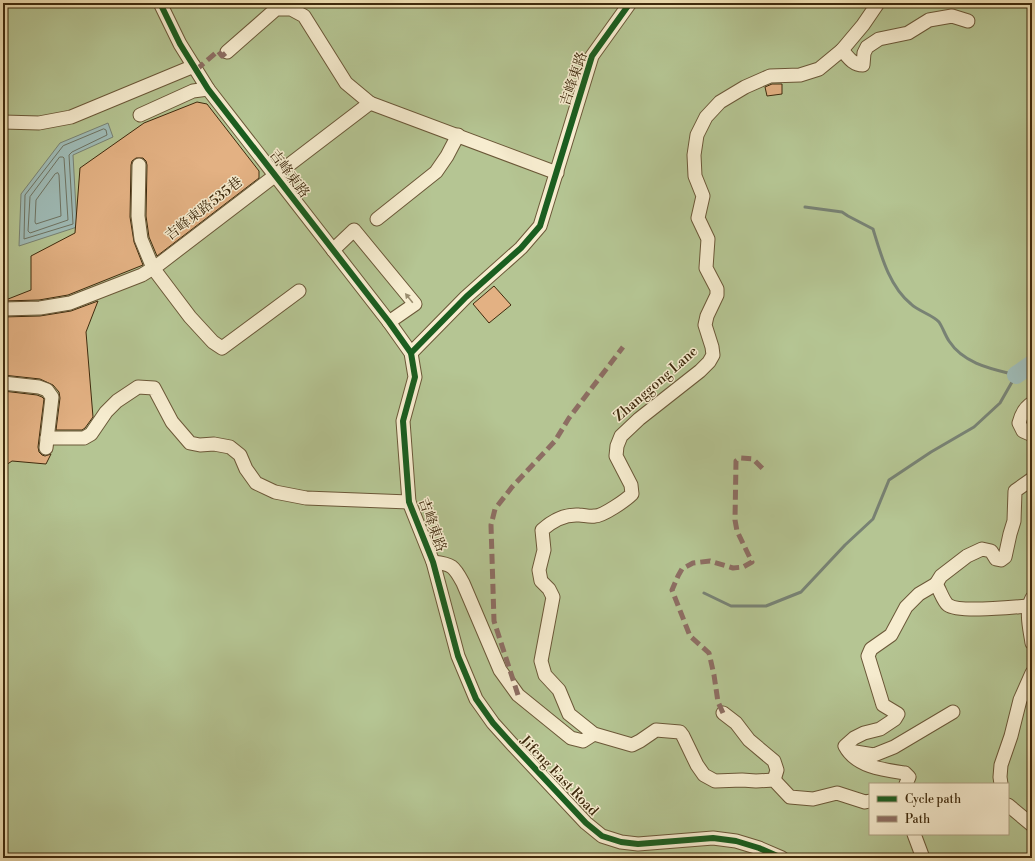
<svg xmlns="http://www.w3.org/2000/svg" width="1035" height="861" font-family="'Libre Bodoni','Noto Serif TC',serif">
	<style>
		.green { fill: #b5c593; stroke: #7a7850; fill-rule: evenodd }
		.water { fill: #9fbcb8; stroke: #788274 }
		.lines { fill: none; stroke-linecap: round; stroke-linejoin: round }
		.shore { stroke: #6e7362; stroke-width: 1 }
		.stream { stroke: #788274; stroke-width: 3 }
		.river { stroke: #9fbcb8; stroke-width: 18 }
		.building { fill: #e3b183; stroke: #3e2a0d }
		.minor-casing { stroke: #6b5838; stroke-width: 15 }
		.minor { stroke: #f7edd0; stroke-width: 13 }
		.quiet { stroke: #8d6e63; stroke-width: 5; stroke-dasharray: 10 5; stroke-linecap: butt }
		.cycleway-casing { stroke: #f7edd0; stroke-width: 8 }
		.cycleway { stroke: #1b5e20; stroke-width: 6 }
		.oneway { fill: #9a8c6e }
		.labels { text-anchor: middle; dominant-baseline: central; stroke-width: 3; stroke-linejoin: round; paint-order: stroke }
		.street-label { font-size: 14px; fill: #3e2a0d; stroke: #f7edd0 }
	</style>
	<rect width="100%" height="100%" fill="#f2e3b7"/>
	<filter id="stains"><feTurbulence type="fractalNoise" baseFrequency=".005" numOctaves="4"/><feColorMatrix values="0 0 0 0 .2 0 0 0 0 .09 0 0 0 0 .02 0 0 0 .5 -.17"/></filter>
	<radialGradient id="worn" r=".72"><stop offset=".6" stop-color="#630" stop-opacity="0"/><stop offset="1" stop-color="#630" stop-opacity=".3"/></radialGradient>
	<path class="green" d="M3,3H1032V858H3ZM870,784H1008V834H870Z"/>
	<path class="water" d="M108,123L113,137L73,155L77,227L19,246L21,194L60,143Z"/>
	<g class="lines">
		<g class="shore">
			<path d="M104,129L106,130L107,135L72,152L69,155L73,224L24,239L25,195L63,146Z"/>
			<path d="M60,157H63L64,158L68,220L30,233L28,231L30,197Z"/>
			<path d="M58,173L59,175L61,216L36,224L35,222L36,200L55,174Z"/>
		</g>
		<path class="stream" d="M704,593L731,606H766L801,592L845,545L873,519L889,480L931,452L974,427L1000,403L1016,375C992,369 964,364 949,341C945,335 943,328 939,322C933,315 918,311 911,304C889,286 881,255 873,229L848,216L842,212L805,207"/>
		<path class="river" d="M1016,375L1032,364"/>
	</g>
	<g class="building">
		<path d="M772,84H782V94L767,96L765,87Z"/>
		<path d="M197,102L207,104L259,171V178L157,256L149,237L146,216L147,165L146,161L143,158H136L132,161L131,165L130,217L134,242L143,265L68,295L39,300L3,301L31,290V256L75,233L80,168L144,123Z"/>
		<path d="M494,286L511,305L489,323L473,304Z"/>
		<path d="M98,301L86,332L93,417L85,428L82,430H56L60,398L59,392L53,385L40,379L3,375V317L40,316L71,311Z"/>
		<path d="M3,391L37,395L42,397L44,399L38,447L39,452L42,455L45,456L51,454L46,464L12,461L3,467Z"/>
	</g>
	<g class="lines">
		<g class="minor-casing">
			<g id="minor">
				<path d="M160,3L180,44L208,89L389,322L411,353L415,377L403,421L409,502L433,562L458,656L476,699L493,723L511,743L586,823L602,836L621,842L638,844L713,838L736,841L759,848L782,858"/>
				<path d="M842,50C848,57 853,65 863,65L864,53L867,47L879,39L908,33L929,20L952,16L968,21"/>
				<path d="M227,52L276,9H291L304,16L346,83L370,103L557,173"/>
				<path d="M140,115L193,91L208,89"/>
				<path d="M3,122L39,123L71,117L194,66"/>
				<path d="M139,165L138,216L141,239L153,268L190,317L213,342L222,348L299,291"/>
				<path d="M377,219L436,172L447,156L458,135"/>
				<path d="M333,250L354,230L415,304L389,322"/>
				<path d="M3,309L40,308L70,303L142,275L158,265L370,103"/>
				<path d="M411,353L466,297L521,248L540,226L592,56L630,3"/>
				<path d="M3,383L39,387L47,390L52,397L46,448"/>
				<path d="M1032,403C1024,408 1021,415 1019,423L1023,431L1032,435"/>
				<path d="M47,438H84L91,434L106,412L117,401L138,387L154,388L172,422L190,443L200,445L214,444L230,447L240,455L246,469L256,483L275,492L306,498L409,502"/>
				<path d="M433,562C452,564 454,566 463,583L500,670L518,695L571,738L583,741L594,734"/>
				<path d="M936,584L941,576L967,556L982,549L991,551L996,559L1001,560L1005,557L1010,534L1014,521L1015,491L1032,479"/>
				<path d="M1032,598C1025,612 1030,629 1032,643"/>
				<path d="M723,713L736,723L749,740L774,761L777,770L774,780"/>
				<path d="M849,751L874,755L894,747L953,712"/>
				<path d="M906,784L909,777L905,773C884,770 856,767 845,746L854,738L864,733L880,729L895,719L898,714L883,705L868,656L871,649L891,635L906,607L919,594L936,584C940,590 943,601 948,605C959,613 1013,607 1028,606"/>
				<path d="M1001,784L1000,777L1001,765L1011,736L1020,700L1032,673"/>
				<path d="M870,801L865,802L837,793L813,799L790,797L774,780L756,781L742,780L715,781L704,775L697,765L683,736L680,732L656,730L640,741L632,745L594,734L569,714L559,690L545,675L541,661L553,597L549,589L541,581L539,570L544,550L542,530C552,521 565,514 579,515C584,515 589,517 595,516C603,516 626,500 632,494L631,485L616,456L617,446L621,436L639,419L700,371L709,362L713,355L712,347L705,325L707,316L717,295V289L706,268L708,239L698,218L703,196L695,176L694,155L697,135L706,117L720,102L745,87L770,76L800,75L819,69L842,50L863,25L878,3"/>
				<path d="M1008,805L1032,825"/>
				<path d="M914,834L923,858"/>
			</g>
		</g>
		<use href="#minor" class="minor"/>
		<g class="quiet">
			<path d="M196,70L218,51L222,56L227,52"/>
			<path d="M518,695L494,621L491,525L495,509L512,487L555,441L569,418L623,347"/>
			<path d="M723,713L718,702L714,675L709,653L690,636L672,590L678,576L682,569L693,563L710,561L733,568L743,567L752,562L737,531L735,520L736,461L740,458L753,459L764,470"/>
		</g>
		<g class="cycleway-casing">
			<g id="cycleway">
				<path d="M160,3L180,44L208,89L389,322L411,353L415,377L403,421L409,502L433,562L458,656L476,699L493,723L511,743L586,823L602,836L621,842L638,844L713,838L736,841L759,848L782,858"/>
				<path d="M411,353L466,297L521,248L540,226L592,56L630,3"/>
			</g>
		</g>
		<use href="#cycleway" class="cycleway"/>
	</g>
	<defs><path id="oneway-solid" d="M-6-.8H1V-3.2L6.5 0L1 3.2V.8H-6Z"/></defs>
	<use class="oneway" href="#oneway-solid" transform="translate(409 298) rotate(-129)"/>
	<g class="labels">
		<g class="street-label">
			<text transform="translate(574 79) rotate(-71)">吉峰東路</text>
			<text transform="translate(289 174) rotate(53)">吉峰東路</text>
			<text transform="translate(204 209) rotate(-38)">吉峰東路535巷</text>
			<text transform="translate(656 384) rotate(-41)">Zhanggong Lane</text>
			<text transform="translate(432 525) rotate(70)">吉峰東路</text>
			<text transform="translate(559 776) rotate(46)">Jifeng East Road</text>
		</g>
	</g>
	<rect width="1035" height="861" fill="none" stroke="#f2e3b7" stroke-width="16"/>
	<rect x="4" y="4" width="1027" height="853" fill="none" stroke="#3e2a0d" stroke-width="2"/>
	<rect x="8" y="8" width="1019" height="845" fill="none" stroke="#3e2a0d"/>
	<rect x="869" y="783" width="140" height="52" fill="#f7edd0" stroke="#ad9f82"/>
	<rect x="877" y="796" width="20" height="6" fill="#1b5e20" stroke="#ad9f82"/>
	<text x="905" y="803" font-size="12" fill="#3e2a0d">Cycle path</text>
	<rect x="877" y="816" width="20" height="6" fill="#8d6e63" stroke="#ad9f82"/>
	<text x="905" y="823" font-size="12" fill="#3e2a0d">Path</text>
	<rect width="100%" height="100%" filter="url(#stains)"/>
	<rect width="100%" height="100%" fill="url(#worn)"/>
</svg>
